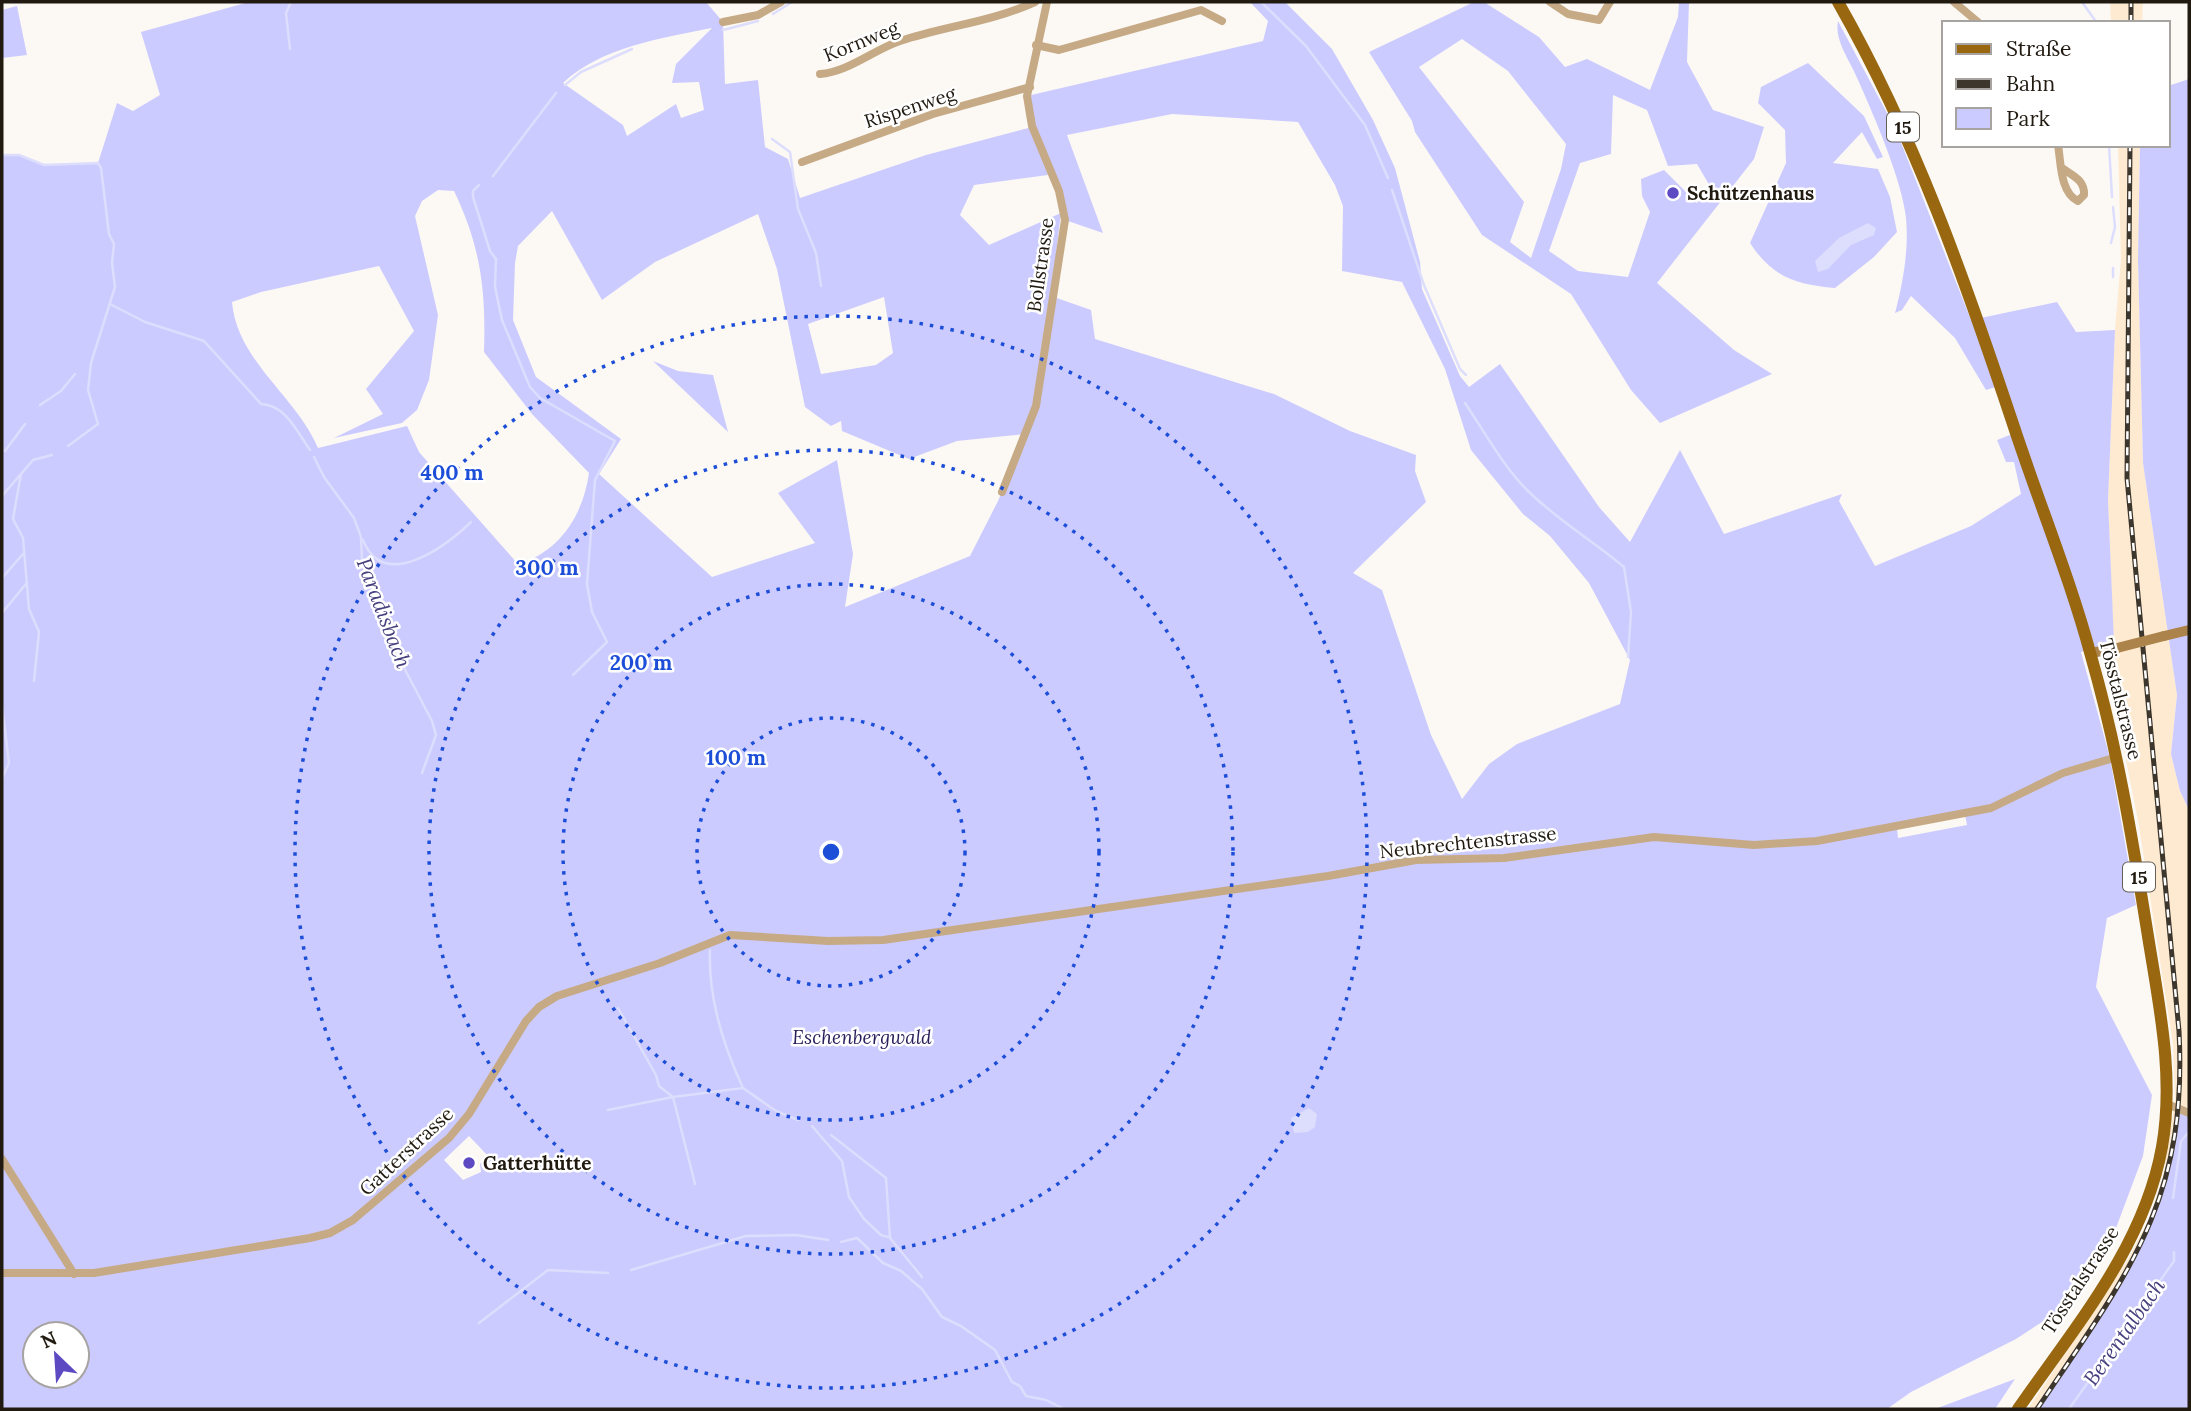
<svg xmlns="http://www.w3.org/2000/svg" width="2191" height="1411" font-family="Lora,serif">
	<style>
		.built { fill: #fdead1 }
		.green { fill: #cccbff; fill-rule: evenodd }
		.water { fill: #ddddfd }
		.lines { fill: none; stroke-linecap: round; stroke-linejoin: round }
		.stream { stroke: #ddddfd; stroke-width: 2.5 }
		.street { stroke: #c6aa86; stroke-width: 8 }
		.secondary { stroke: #ac834a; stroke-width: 10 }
		.primary { stroke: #98670f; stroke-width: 12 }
		.rail-casing { stroke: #3c362d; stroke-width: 5 }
		.rail { stroke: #fff; stroke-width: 2.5; stroke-dasharray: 8; stroke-linecap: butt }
		.secondary-bridge { stroke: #ac834a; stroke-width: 10 }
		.ring { fill: none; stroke: #1d4ed8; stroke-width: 3.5; stroke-dasharray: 3.5 7 }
		.poi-dot { fill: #5d49c2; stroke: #fff; stroke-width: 2.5 }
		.labels { text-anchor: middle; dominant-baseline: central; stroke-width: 5; stroke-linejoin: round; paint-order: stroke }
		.shield { fill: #fff; stroke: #645f58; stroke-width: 2 }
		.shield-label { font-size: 18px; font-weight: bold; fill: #211a11 }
		.street-label { font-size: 19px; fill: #211a11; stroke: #fff }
		.poi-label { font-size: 19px; font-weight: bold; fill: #211a11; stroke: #fff; text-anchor: start }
		.park-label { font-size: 19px; font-style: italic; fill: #271d59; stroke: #fff }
		.water-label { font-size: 21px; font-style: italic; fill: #46407f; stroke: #fff }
		.centre { fill: #1d4ed8; stroke: #fff; stroke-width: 3.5 }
		.ring-label { font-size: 21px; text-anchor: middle; font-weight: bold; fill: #1d4ed8; stroke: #fff; stroke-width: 5; stroke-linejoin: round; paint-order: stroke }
	</style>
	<rect width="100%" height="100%" fill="#fcf9f4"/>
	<g class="built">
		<path d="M2110,2H2143L2142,23H2111Z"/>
		<path d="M2118,145H2140L2138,259L2143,463L2177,695L2171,754L2180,791L2189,810V1099L2172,1177L2135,1279L2053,1409H2028L2128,1259L2150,1217L2164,1173L2175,1100L2173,1044L2139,826L2120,729L2113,629L2108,500L2115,330L2121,259Z"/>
	</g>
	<g class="green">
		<path d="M249,2H706L723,22L725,84L758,80L765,147L788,159L800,198L926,155L1032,127L1027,96L1263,41L1268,21L1250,2H1285L1332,49L1373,120L1395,168L1420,262L1422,289L1460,376L1469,387L1500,364L1599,507L1630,542L1680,450L1724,534L1842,494L1839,501L1875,566L1971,526L2021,494L2014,462H2006L1997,440L2015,433L1999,386L1986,390L1955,338L1911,296L1902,310L1895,313C1903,283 1909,249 1906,218C1902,180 1874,116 1858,80C1851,62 1834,41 1838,21L1896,130L1971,320L2057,302L2076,332L2115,330L2108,500L2114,642L2081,652L2110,758L2136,905L2107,918L2096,987L2152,1095L2143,1156L2116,1228L2087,1278L2056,1313L2016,1339L1911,1392L1887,1409H2V155H19L44,165L98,163L117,103L133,111L160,95L141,32ZM712,28L676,64L672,83L699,82L704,110L681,118L676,104L627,136L623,125L563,83C601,47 662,38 712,28ZM1172,114L1298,122L1335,185L1343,206L1342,271L1402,282L1445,369L1471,450L1523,514L1550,536L1589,583L1630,660L1620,704L1517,744L1489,764L1462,799L1431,735L1382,590L1353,573L1426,502L1415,471L1416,455L1350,431L1274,394L1095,339L1091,310L1051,296L1058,260L1056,254L1061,213L989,245L960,215L974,185L1048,175L1032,130L1059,191L1065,220L1103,233L1067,135ZM438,190L454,191C481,247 486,291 484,352L532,414L589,473C583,515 560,552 518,564L419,452L407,426L318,448C296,396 237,361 232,302L261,292L379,266L414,331L366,389L383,414L334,438L402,423L417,410L429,380L438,315L415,216L422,201ZM552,211L602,300L655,262L758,214L777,269L805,407L831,426L841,421L842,431L909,459L957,441L1026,434L998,501L970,556L845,607L853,554L837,460L778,493L815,543L712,577L599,474L621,439L536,377L513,320L515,263L518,246ZM884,297L893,353L876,365L821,374L808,324ZM1965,815L1967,825L1898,838L1897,828ZM469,1136L488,1156L480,1164L481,1172L463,1180L444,1160ZM35,1334H77V1376H35Z"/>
		<path d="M1474,2H1484L1539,37L1565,67L1587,59L1650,90L1678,17L1679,2H1689L1687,62L1713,110L1764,127L1754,159L1657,283L1734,350L1772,374L1660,423L1631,390L1571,294L1482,235L1415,132L1412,121L1369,52ZM1462,39L1508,71L1566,144L1561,169L1531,258L1510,242L1524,202L1419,67ZM1613,95L1647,110L1668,166L1697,164L1711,188L1697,203L1664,170L1641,179L1642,196L1650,212L1628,277L1578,271L1549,251L1580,163L1611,154Z"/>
		<path d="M17,6L27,55L2,58V10Z"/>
		<path d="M1808,63L1864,116L1883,157L1877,159L1862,132L1833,163L1878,169L1890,197L1897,232L1874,257L1835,288C1796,284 1773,278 1750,243L1786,163L1785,130L1758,103L1761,87Z"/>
		<path d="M2189,79V810L2180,791L2171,754L2177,695L2143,463L2138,259L2140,145H2168V86Z"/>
		<path d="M653,361L678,371L713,375L728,432Z"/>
		<path d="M2179,1109L2189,1113V1409H2037L2132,1264L2168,1175Z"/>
		<path d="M2015,1379L1995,1409H1935Z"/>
	</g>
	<g class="water">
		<path d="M1868,223L1876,228L1874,235L1851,245L1828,269L1818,272L1815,261L1839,238Z"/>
		<path d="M1309,1108L1317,1114L1315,1127L1308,1132L1294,1133L1291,1118Z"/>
	</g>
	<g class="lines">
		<g class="stream">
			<path d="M1261,2L1306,46L1365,125L1388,178"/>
			<path d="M2082,2L2097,23"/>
			<path d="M773,14L792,2"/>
			<path d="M723,30L758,21"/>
			<path d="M290,49L286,13L291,2"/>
			<path d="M565,85L581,72L632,49"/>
			<path d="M772,139L790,152L798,209L816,253L821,286"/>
			<path d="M2109,145L2112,197"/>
			<path d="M2,155H19L44,165L98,163L101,168L109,234L114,244L112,263L115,287L91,363L88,390L98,424L68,446"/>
			<path d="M493,176L556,93"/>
			<path d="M479,185L473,191V197L490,251L496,259L495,287L502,320L530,387L540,398L615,441L595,480L587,584L592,612L607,642L573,675"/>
			<path d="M1392,190L1424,285L1460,369L1466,375"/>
			<path d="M2111,243L2115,227L2113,207"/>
			<path d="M2113,277V268"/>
			<path d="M110,304L145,322L204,341L261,404C286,405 297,432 310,450"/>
			<path d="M1465,403C1484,431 1503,466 1527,490C1557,520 1592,540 1624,567L1631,612L1628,657"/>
			<path d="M40,405L61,391L75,374"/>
			<path d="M2,450L5,451L25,424"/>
			<path d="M314,457L324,477L354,518L361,537L362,560L391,643L432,721L436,735L422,773"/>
			<path d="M2,496L20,475"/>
			<path d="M363,540C384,593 446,546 471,522"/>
			<path d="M2,578L23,554"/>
			<path d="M2,613L26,584"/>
			<path d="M34,681L39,632L29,609L23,538L13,519L21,474L33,460L52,455"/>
			<path d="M2,706L9,763L2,778"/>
			<path d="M710,950C708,998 723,1045 743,1088"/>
			<path d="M618,1008L656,1075L659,1086L673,1097L695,1184"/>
			<path d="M608,1110L673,1097L743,1088L776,1111L798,1120"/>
			<path d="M812,1126L842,1161L849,1197L864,1219L881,1235L888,1237"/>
			<path d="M831,1135L886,1178L890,1238L922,1277"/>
			<path d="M2173,1198L2181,1141L2189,1132"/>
			<path d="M841,1242L857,1238L883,1263L901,1271L922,1289L942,1317L961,1326L995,1350L1012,1382L1020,1386L1026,1396L1046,1400L1064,1409"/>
			<path d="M631,1270L746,1236L796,1235L828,1240"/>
			<path d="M479,1323L548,1270L608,1273"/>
			<path d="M2069,1409L2174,1261V1252"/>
		</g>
		<g class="street">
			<path d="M1550,2L1568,14L1599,20L1610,2"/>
			<path d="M1954,2L1979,23"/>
			<path d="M723,22L758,15L781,2"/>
			<path d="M1036,45L1059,50L1201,10L1222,21"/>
			<path d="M820,74C848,72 873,50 900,41C945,26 991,22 1035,2"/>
			<path d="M2058,145C2061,162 2060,193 2078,201L2084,195C2085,180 2073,176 2062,168"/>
			<path d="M802,162L933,114L1030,87"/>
			<path d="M1002,492L1036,406L1065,220L1059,191L1032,126L1027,96L1047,2"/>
			<path d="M2167,1104L2189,1113"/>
			<path d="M2,1159L74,1274"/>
			<path d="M2,1273H94L310,1238L330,1233L353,1220L449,1138L469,1114L526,1021L539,1007L557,996L660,963L730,935L828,941L883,940L1328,876L1416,860L1504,858L1654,837L1754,845L1817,841L1991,808L2063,773L2117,757"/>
		</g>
		<g class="secondary">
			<path d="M2164,636L2189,630"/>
			<path d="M2091,653L2117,648"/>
		</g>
		<path class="primary" d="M1838,2C1915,137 1965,280 2014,427C2039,503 2070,578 2091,656C2117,746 2132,837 2147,930C2158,1001 2175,1074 2162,1147C2144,1247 2074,1328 2018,1409"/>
		<g class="rail-casing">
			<g id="rail">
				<path d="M2131,23V2"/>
				<path d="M2037,1409C2127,1275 2188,1202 2179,1031L2127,478L2130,145"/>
			</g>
		</g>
		<use href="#rail" class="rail"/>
		<path class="secondary-bridge" d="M2117,648L2164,636"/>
	</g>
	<g class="ring">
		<circle cx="831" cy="852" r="134"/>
		<circle cx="831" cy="852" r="268"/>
		<circle cx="831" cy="852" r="402"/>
		<circle cx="831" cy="852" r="536"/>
	</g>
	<g class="poi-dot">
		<circle cx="1673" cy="193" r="7"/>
		<circle cx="469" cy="1163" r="7"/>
	</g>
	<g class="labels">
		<g class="shield">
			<rect x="1887" y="112.5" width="32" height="29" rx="5"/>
			<rect x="2123" y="862.5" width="32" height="29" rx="5"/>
		</g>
		<g class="shield-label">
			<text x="1903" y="127">15</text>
			<text x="2139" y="877">15</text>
		</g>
		<g class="street-label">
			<text transform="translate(861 41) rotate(-22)">Kornweg</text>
			<text transform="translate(910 107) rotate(-18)">Rispenweg</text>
			<text transform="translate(1040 265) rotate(-82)">Bollstrasse</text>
			<text transform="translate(2121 699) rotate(76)">Tösstalstrasse</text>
			<text transform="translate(1468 842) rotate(-6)">Neubrechtenstrasse</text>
			<text transform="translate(406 1151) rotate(-43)">Gatterstrasse</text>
			<text transform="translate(2080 1280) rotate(-57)">Tösstalstrasse</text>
		</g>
		<g class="poi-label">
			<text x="1687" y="193">Schützenhaus</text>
			<text x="483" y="1163">Gatterhütte</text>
		</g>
		<g class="park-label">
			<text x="862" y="1037">Eschenbergwald</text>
		</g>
		<g class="water-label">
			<text transform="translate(384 613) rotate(69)">Paradisbach</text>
			<text transform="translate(2124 1332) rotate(-55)">Berentalbach</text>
		</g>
	</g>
	<circle cx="831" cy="852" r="10" class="centre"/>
	<g class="ring-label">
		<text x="452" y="480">400 m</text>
		<text x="547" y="575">300 m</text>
		<text x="641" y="670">200 m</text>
		<text x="736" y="765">100 m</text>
	</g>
	<rect width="2191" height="1411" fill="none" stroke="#211a11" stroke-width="7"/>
	<rect x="1942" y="21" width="228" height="126" fill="#ffffff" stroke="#a6a3a0" stroke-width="2"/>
	<rect x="1956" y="44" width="35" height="10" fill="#98670f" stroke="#a6a3a0" stroke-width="2"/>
	<text x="2006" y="56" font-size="21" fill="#211a11">Straße</text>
	<rect x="1956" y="79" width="35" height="10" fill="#3c362d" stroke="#a6a3a0" stroke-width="2"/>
	<text x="2006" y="91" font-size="21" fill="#211a11">Bahn</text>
	<rect x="1956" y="108" width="35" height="21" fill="#cccbff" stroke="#a6a3a0" stroke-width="2"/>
	<text x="2006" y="126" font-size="21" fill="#211a11">Park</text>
	<g transform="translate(56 1355) rotate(335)"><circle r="33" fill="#ffffff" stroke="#a6a3a0" stroke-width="2"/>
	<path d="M0-5L12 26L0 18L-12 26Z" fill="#5d49c2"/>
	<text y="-10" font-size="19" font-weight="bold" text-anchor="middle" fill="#211a11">N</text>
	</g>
</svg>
